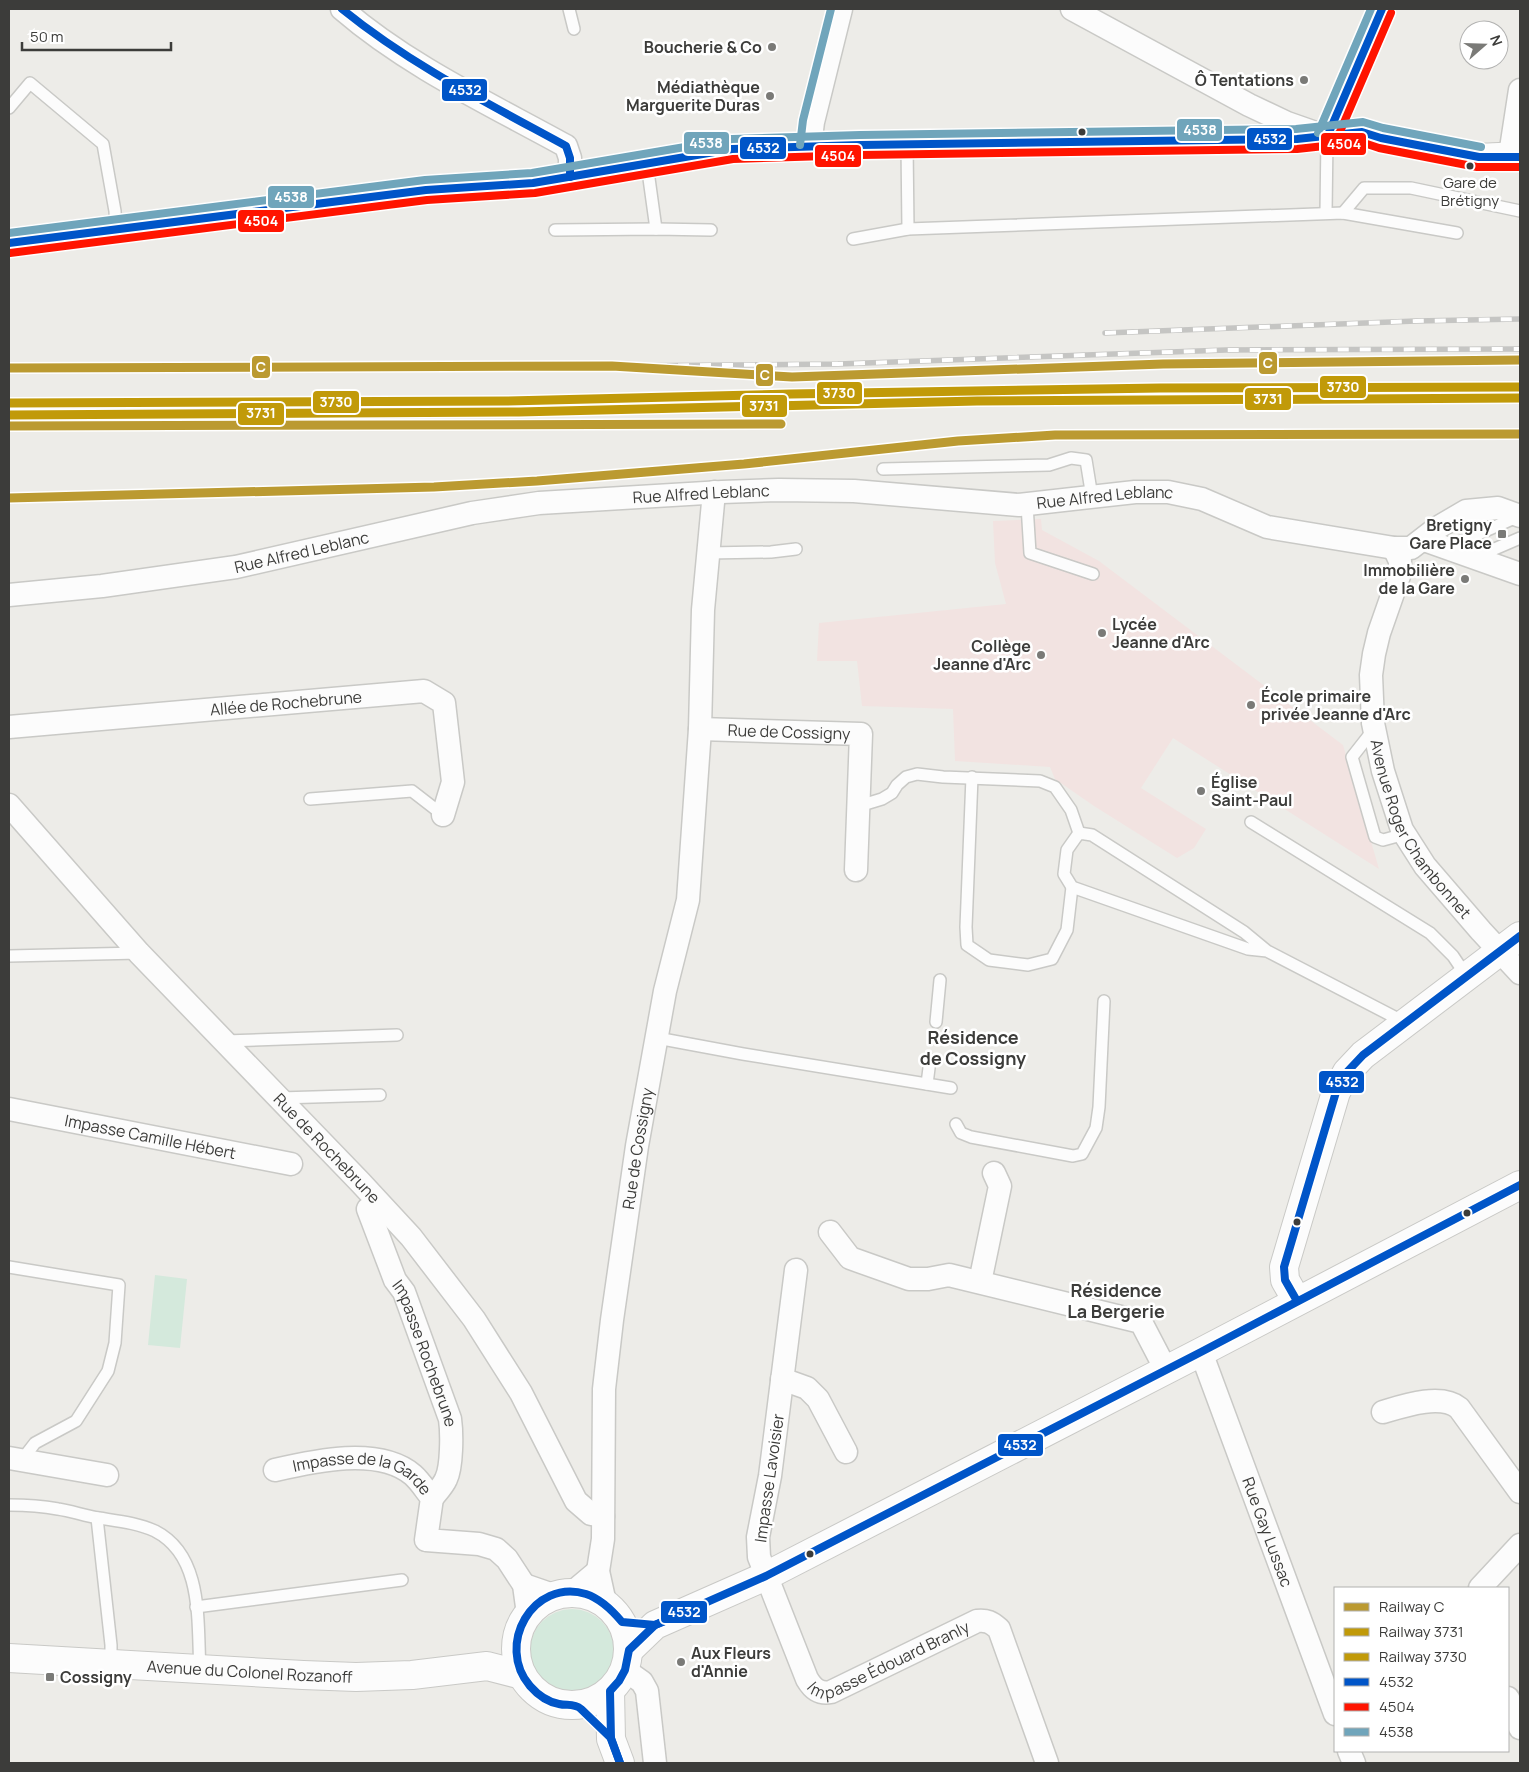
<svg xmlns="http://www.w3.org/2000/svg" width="1529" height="1772" font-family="Manrope,sans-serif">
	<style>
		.education { fill: #f2e3e1 }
		.green { fill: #d4e9dc }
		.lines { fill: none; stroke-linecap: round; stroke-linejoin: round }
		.service-casing { stroke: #c9c9c6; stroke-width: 14 }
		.minor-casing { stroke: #c9c9c6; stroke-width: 25 }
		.tertiary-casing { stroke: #c9c9c6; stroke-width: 30 }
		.secondary-casing { stroke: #c9c9c6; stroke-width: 30 }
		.service { stroke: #fcfcfc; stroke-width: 11 }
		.minor { stroke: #fcfcfc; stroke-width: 22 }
		.tertiary { stroke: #fcfcfc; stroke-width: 28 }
		.secondary { stroke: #fcfcfc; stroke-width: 28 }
		.rail-casing { stroke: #c5c5c3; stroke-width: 5.5 }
		.rail { stroke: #fff; stroke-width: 4; stroke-dasharray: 11; stroke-linecap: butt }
		.bus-1-casing { stroke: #fff; stroke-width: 11 }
		.bus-2-casing { stroke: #fff; stroke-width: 11 }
		.bus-3-casing { stroke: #fff; stroke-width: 11 }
		.bus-1 { stroke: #0055c8; stroke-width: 8 }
		.bus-2 { stroke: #ff1400; stroke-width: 8 }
		.bus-3 { stroke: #70a5bb; stroke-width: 8 }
		.rail-1-casing { stroke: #fff; stroke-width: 12 }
		.rail-2-casing { stroke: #fff; stroke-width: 12 }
		.rail-3-casing { stroke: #fff; stroke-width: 12 }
		.rail-1 { stroke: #bb9a31; stroke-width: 9 }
		.rail-2 { stroke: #c19a09; stroke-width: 9 }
		.rail-3 { stroke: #c19a09; stroke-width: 9 }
		.poi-dot { fill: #7a7a77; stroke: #fff; stroke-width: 2 }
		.bus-dot { fill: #3c3c3a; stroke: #fff; stroke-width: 2 }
		.labels { text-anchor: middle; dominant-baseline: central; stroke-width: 5; stroke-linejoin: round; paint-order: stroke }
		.bus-label { font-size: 15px; fill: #3c3c3a; stroke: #fff }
		.poi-label { font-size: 16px; font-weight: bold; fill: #3c3c3a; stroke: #fff; text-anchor: end }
		.street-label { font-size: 16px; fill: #3c3c3a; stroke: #fff }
		.neighbourhood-label { font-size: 18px; font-weight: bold; fill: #3c3c3a; stroke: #fff }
		.line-badge { stroke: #fff; stroke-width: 2 }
		.badge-label { font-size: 14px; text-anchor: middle; font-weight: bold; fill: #fff }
	</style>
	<rect width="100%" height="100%" fill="#edece8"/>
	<path class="education" d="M1041,519L1042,530L1099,561L1343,745L1379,869L1173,738L1141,788L1206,829L1194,848L1177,858L1094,806L1055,779L1050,767L955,761L953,709L862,706L857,661H817L819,623L1006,604L995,563L993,521Z"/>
	<g class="green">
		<path d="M155,1275L187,1279L180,1348L148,1345Z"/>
		<circle cx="572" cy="1651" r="42"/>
	</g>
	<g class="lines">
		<g class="service-casing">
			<g id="service">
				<path d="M569,9L574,29"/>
				<path d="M9,108L30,83L103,144L115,211L116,230"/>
				<path d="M907,145L908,229"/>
				<path d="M647,164L656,229"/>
				<path d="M1326,213L1327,137"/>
				<path d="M1343,213L1364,188H1411L1520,211"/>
				<path d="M555,230L656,229L711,230"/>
				<path d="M853,239L908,229L1343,213L1457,233"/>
				<path d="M883,469L1049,465L1071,458L1086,460L1092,497"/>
				<path d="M1027,505L1030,553L1093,574"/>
				<path d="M1449,547L1519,516"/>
				<path d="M707,553L771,552L796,549"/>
				<path d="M1476,557L1520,538"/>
				<path d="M1374,729L1352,757L1375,837L1383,840L1405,834"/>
				<path d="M972,777L966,927L967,945L989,960L1028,965L1052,959L1067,930L1072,887"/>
				<path d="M310,799L412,791L443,815"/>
				<path d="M859,806L882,799L892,793L897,785L906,777L917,774L943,777L1040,781L1055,787L1071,810L1079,833"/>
				<path d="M1251,822L1430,933L1453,956L1467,977"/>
				<path d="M1267,951L1248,949L1072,887L1064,874L1067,850L1079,833L1092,835L1244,932L1267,951L1404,1022"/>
				<path d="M9,956L139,953"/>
				<path d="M936,1022L940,980"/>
				<path d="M657,1038L743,1054L951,1088"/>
				<path d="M225,1041L397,1035"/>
				<path d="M927,1084L930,1060"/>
				<path d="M280,1098L380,1095"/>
				<path d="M956,1124L961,1133L971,1137L1073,1156L1082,1154L1096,1128L1099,1107L1104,1001"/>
				<path d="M9,1267L119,1285L115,1343L108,1371L76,1421L35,1443L28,1452L26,1461"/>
				<path d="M9,1505C25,1505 42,1506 58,1509C72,1511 85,1516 99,1518C118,1521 138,1523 155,1531C204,1556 197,1623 200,1669"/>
				<path d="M97,1518L111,1645V1664"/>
				<path d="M196,1607L402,1580"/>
			</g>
		</g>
		<g class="minor-casing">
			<g id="minor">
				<path d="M342,9C408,66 490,104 566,146L570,158V177"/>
				<path d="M1072,9L1249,105L1287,123L1327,137L1382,9"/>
				<path d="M810,146L813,122L841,9"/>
				<path d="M1510,155L1520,90"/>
				<path d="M1424,540L1520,574"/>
				<path id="s1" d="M1394,548L1400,561V573L1379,633L1374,654L1371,675L1373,723L1383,771L1402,830L1425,866L1481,931L1520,973"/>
				<path id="s2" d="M9,595L102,586L236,567L472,513L539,503L722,492L779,490L854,491L1019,505L1135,492H1168L1202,499L1267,527L1394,548H1411L1437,528L1466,511L1498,508L1520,516"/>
				<path id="s3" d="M9,727L424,691L444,703L453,782L443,815"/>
				<path id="s4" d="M700,729L861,734L856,870"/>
				<path id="s5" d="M9,805L139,953L360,1182L411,1237L474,1319L521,1393L576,1501L591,1514L603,1516"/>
				<path id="s6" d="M9,1109L291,1164"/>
				<path id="s7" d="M368,1209L395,1280L404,1292L450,1419C452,1433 452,1467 446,1479C443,1486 437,1492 432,1498"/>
				<path d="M830,1232L850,1258L909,1279H928L949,1275L1141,1322L1166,1370"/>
				<path id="s8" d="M796,1270L770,1476L758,1537L759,1557L807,1679C813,1689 819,1694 831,1692L977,1621C987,1620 991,1622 999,1629L1047,1763"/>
				<path d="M980,1282L1000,1186L994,1173"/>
				<path id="s9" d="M1201,1352L1335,1714"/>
				<path d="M782,1379L807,1388L818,1399L846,1452"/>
				<path d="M1383,1412C1403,1406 1441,1393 1459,1408L1520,1492"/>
				<path d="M9,1458L107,1475"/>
				<path id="s10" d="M275,1470C314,1461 379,1446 413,1475C420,1481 426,1491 432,1498L426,1540L479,1544L496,1549L507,1559L524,1585L528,1614"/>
				<path d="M524,1585L553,1595"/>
				<path d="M1480,1588L1520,1545"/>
				<path d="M573,1592L598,1571"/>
				<path id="s11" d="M605,1603L598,1571L603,1539L604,1389L612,1320L637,1146L665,991L688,900L700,729L703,610L714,492"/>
				<path d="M625,1670L642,1682L647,1691L655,1763"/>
				<path d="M1508,1698L1520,1728"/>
				<path d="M1349,1751L1354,1763"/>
			</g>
		</g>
		<g class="tertiary-casing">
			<g id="tertiary">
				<path d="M1297,1301L1285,1280L1284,1267L1336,1092L1347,1072L1363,1055L1520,936"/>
				<circle cx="572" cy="1649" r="56"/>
				<path d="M629,1650L655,1625L766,1576L1201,1352L1520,1185"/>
				<path id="s12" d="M9,1658L303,1675L356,1677L412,1675L487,1666L522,1675"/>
				<path d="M610,1691L611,1739L620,1763"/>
			</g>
		</g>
		<g class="secondary-casing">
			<path id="secondary" d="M9,243L426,190L533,183L732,149L860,145L1297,139L1362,132L1381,138L1479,157C1493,159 1506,155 1520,157"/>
		</g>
		<use href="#service" class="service"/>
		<use href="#minor" class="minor"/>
		<use href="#tertiary" class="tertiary"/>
		<use href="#secondary" class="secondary"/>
		<g class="rail-casing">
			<g id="rail">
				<path d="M1105,333L1416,321L1520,319"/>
				<path d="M612,366L838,364L1226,350L1520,349"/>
			</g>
		</g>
		<use href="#rail" class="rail"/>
		<g class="bus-1-casing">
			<g id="bus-1">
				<path d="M342,9C411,65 489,104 566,146L570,158V177"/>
				<path d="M1327,137L1382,9"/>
				<path d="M9,243L426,190L533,183L732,149L860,145L1297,139L1362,132L1381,138L1479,157H1520"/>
				<path d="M1297,1301L1285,1280L1284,1267L1336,1092L1347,1072L1363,1055L1520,936"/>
				<path d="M620,1763L611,1739L610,1691L619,1681L625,1670L629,1650L655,1625L766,1576L1201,1352L1520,1185"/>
				<path d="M620,1763L611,1738L581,1709C574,1703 567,1706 559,1704C548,1702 537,1694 530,1686C495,1645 533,1578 586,1594C601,1599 612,1610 622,1622L655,1625L687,1612"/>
			</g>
		</g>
		<g class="bus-2-casing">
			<g id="bus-2">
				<path d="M1336,141L1391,13"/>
				<path d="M10,253L427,200L535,193L733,159L860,155L1297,149L1361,142L1379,148L1477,167H1519"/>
			</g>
		</g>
		<g class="bus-3-casing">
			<g id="bus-3">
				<path d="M1318,133L1371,9"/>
				<path d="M800,145L803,120L831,9"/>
				<path d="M9,233L425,180L532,173L732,139L860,135L1296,129L1363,122L1383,128L1481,147"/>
			</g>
		</g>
		<use href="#bus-1" class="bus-1"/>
		<use href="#bus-2" class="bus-2"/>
		<use href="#bus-3" class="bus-3"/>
		<g class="rail-1-casing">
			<g id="rail-1">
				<path d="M9,368L612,366L792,377L1163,364L1520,360"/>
				<path d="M9,426L781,424"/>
				<path d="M9,498L434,487L537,481L744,464L958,441L1055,435L1520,434"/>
			</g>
		</g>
		<g class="rail-2-casing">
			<path id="rail-2" d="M9,415L519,412L977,401L1520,398"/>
		</g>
		<g class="rail-3-casing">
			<path id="rail-3" d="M9,403L508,401L791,394L1160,388L1520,387"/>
		</g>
		<use href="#rail-1" class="rail-1"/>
		<use href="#rail-2" class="rail-2"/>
		<use href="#rail-3" class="rail-3"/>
	</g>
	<g class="poi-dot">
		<circle cx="772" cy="47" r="5"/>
		<circle cx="1304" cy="80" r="5"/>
		<circle cx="770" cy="96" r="5"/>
		<rect x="1497" y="529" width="10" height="10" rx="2.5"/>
		<circle cx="1465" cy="579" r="5"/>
		<circle cx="1102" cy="633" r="5"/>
		<circle cx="1041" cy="655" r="5"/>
		<circle cx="1251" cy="705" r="5"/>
		<circle cx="1201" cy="791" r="5"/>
		<circle cx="681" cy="1662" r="5"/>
		<rect x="45" y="1672" width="10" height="10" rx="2.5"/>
	</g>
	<g class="bus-dot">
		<circle cx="1082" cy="132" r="4.5"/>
		<circle cx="1470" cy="166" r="4.5"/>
		<circle cx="1467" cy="1213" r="4.5"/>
		<circle cx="1297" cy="1222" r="4.5"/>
		<circle cx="810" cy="1554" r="4.5"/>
	</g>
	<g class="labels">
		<g class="bus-label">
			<text x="1470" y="182">Gare de<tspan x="1470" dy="18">Brétigny</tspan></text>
		</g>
		<g class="poi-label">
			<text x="762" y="47">Boucherie &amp; Co</text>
			<text x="1294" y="80">Ô Tentations</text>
			<text x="760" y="87">Médiathèque<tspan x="760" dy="18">Marguerite Duras</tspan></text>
			<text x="1492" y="525">Bretigny<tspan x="1492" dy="18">Gare Place</tspan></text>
			<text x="1455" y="570">Immobilière<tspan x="1455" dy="18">de la Gare</tspan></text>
			<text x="1112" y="624" text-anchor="start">Lycée<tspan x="1112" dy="18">Jeanne d'Arc</tspan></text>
			<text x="1031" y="646">Collège<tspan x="1031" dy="18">Jeanne d'Arc</tspan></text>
			<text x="1261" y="696" text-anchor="start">École primaire<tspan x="1261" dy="18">privée Jeanne d'Arc</tspan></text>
			<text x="1211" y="782" text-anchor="start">Église<tspan x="1211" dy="18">Saint-Paul</tspan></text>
			<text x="691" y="1653" text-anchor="start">Aux Fleurs<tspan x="691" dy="18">d'Annie</tspan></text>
			<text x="60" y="1677" text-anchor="start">Cossigny</text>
		</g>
		<g class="street-label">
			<text stroke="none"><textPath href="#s2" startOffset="701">Rue Alfred Leblanc</textPath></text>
			<text stroke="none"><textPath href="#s2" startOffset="1106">Rue Alfred Leblanc</textPath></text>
			<text stroke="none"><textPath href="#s2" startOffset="296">Rue Alfred Leblanc</textPath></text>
			<text stroke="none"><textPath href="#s3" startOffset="278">Allée de Rochebrune</textPath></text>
			<text stroke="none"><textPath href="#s4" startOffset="89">Rue de Cossigny</textPath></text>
			<text stroke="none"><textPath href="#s1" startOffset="299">Avenue Roger Chambonnet</textPath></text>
			<text stroke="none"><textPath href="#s6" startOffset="144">Impasse Camille Hébert</textPath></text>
			<text stroke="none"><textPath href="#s5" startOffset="468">Rue de Rochebrune</textPath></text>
			<text stroke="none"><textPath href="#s11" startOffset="458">Rue de Cossigny</textPath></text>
			<text stroke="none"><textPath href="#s7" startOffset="156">Impasse Rochebrune</textPath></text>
			<text transform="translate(769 1478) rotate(-82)">Impasse Lavoisier</text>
			<text stroke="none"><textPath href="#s10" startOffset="92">Impasse de la Garde</textPath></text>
			<text stroke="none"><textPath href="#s9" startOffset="192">Rue Gay Lussac</textPath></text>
			<text stroke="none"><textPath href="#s8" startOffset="515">Impasse Édouard Branly</textPath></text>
			<text stroke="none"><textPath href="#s12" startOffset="241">Avenue du Colonel Rozanoff</textPath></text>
		</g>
		<g class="neighbourhood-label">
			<text x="973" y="1037">Résidence<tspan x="973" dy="21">de Cossigny</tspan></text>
			<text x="1116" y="1290">Résidence<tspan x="1116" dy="21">La Bergerie</tspan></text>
		</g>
	</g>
	<g class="line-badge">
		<rect x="441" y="78" width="47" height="24" rx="5" fill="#0055c8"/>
		<rect x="1176" y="118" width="47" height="24" rx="5" fill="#70a5bb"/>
		<rect x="1246" y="127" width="47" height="24" rx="5" fill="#0055c8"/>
		<rect x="683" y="131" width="47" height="24" rx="5" fill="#70a5bb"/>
		<rect x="1320" y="132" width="47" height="24" rx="5" fill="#ff1400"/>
		<rect x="739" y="136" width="48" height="24" rx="5" fill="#0055c8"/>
		<rect x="814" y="144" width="48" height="24" rx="5" fill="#ff1400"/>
		<rect x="267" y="185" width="48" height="24" rx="5" fill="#70a5bb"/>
		<rect x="237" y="209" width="48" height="24" rx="5" fill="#ff1400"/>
		<rect x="1258" y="351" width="20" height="24" rx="5" fill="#bb9a31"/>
		<rect x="251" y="355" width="20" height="24" rx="5" fill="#bb9a31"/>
		<rect x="755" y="363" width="19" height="24" rx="5" fill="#bb9a31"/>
		<rect x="1319" y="375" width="48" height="24" rx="5" fill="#c19a09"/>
		<rect x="816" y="381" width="47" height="24" rx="5" fill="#c19a09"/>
		<rect x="1244" y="387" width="48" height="24" rx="5" fill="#c19a09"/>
		<rect x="312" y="390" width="48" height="24" rx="5" fill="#c19a09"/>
		<rect x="741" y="394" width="47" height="24" rx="5" fill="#c19a09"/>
		<rect x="237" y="402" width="48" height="24" rx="5" fill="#c19a09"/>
		<rect x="1318" y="1070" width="47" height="24" rx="5" fill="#0055c8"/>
		<rect x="997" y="1433" width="47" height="24" rx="5" fill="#0055c8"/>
		<rect x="660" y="1600" width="48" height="24" rx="5" fill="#0055c8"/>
	</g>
	<g class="badge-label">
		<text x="465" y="95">4532</text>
		<text x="1200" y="135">4538</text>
		<text x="1270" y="144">4532</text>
		<text x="706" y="148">4538</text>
		<text x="1344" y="149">4504</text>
		<text x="763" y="153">4532</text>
		<text x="838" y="161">4504</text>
		<text x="291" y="202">4538</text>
		<text x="261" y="226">4504</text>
		<text x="1268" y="368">C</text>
		<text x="261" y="372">C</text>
		<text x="765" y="380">C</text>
		<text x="1343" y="392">3730</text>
		<text x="839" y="398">3730</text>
		<text x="1268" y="404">3731</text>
		<text x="336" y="407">3730</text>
		<text x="764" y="411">3731</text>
		<text x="261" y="418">3731</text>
		<text x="1342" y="1087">4532</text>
		<text x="1020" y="1450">4532</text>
		<text x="684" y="1617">4532</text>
	</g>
	<rect width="1529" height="1772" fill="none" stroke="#3c3c3a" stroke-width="20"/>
	<rect x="1334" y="1587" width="175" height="165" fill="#ffffff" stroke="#b1b1b0"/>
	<rect x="1344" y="1603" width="25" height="8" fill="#bb9a31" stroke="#b1b1b0"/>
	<text x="1379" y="1612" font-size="15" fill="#3c3c3a">Railway C</text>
	<rect x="1344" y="1628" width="25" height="8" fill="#c19a09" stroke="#b1b1b0"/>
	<text x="1379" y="1637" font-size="15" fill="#3c3c3a">Railway 3731</text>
	<rect x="1344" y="1653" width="25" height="8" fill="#c19a09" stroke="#b1b1b0"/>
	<text x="1379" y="1662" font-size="15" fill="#3c3c3a">Railway 3730</text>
	<rect x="1344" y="1678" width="25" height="8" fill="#0055c8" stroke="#b1b1b0"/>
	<text x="1379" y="1687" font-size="15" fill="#3c3c3a">4532</text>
	<rect x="1344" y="1703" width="25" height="8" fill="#ff1400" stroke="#b1b1b0"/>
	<text x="1379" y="1712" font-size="15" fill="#3c3c3a">4504</text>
	<rect x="1344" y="1728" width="25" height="8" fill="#70a5bb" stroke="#b1b1b0"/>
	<text x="1379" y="1737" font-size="15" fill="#3c3c3a">4538</text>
	<g transform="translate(1484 45) rotate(70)"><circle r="24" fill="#ffffff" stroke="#b1b1b0"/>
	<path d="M0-4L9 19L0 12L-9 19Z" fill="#7a7a77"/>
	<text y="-8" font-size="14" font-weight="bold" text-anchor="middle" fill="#3c3c3a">N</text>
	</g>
	<path d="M22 42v8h149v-8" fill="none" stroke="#3c3c3a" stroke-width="2.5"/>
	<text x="30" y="42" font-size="15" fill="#3c3c3a" stroke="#ffffff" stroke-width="4" paint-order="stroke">50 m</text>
</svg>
